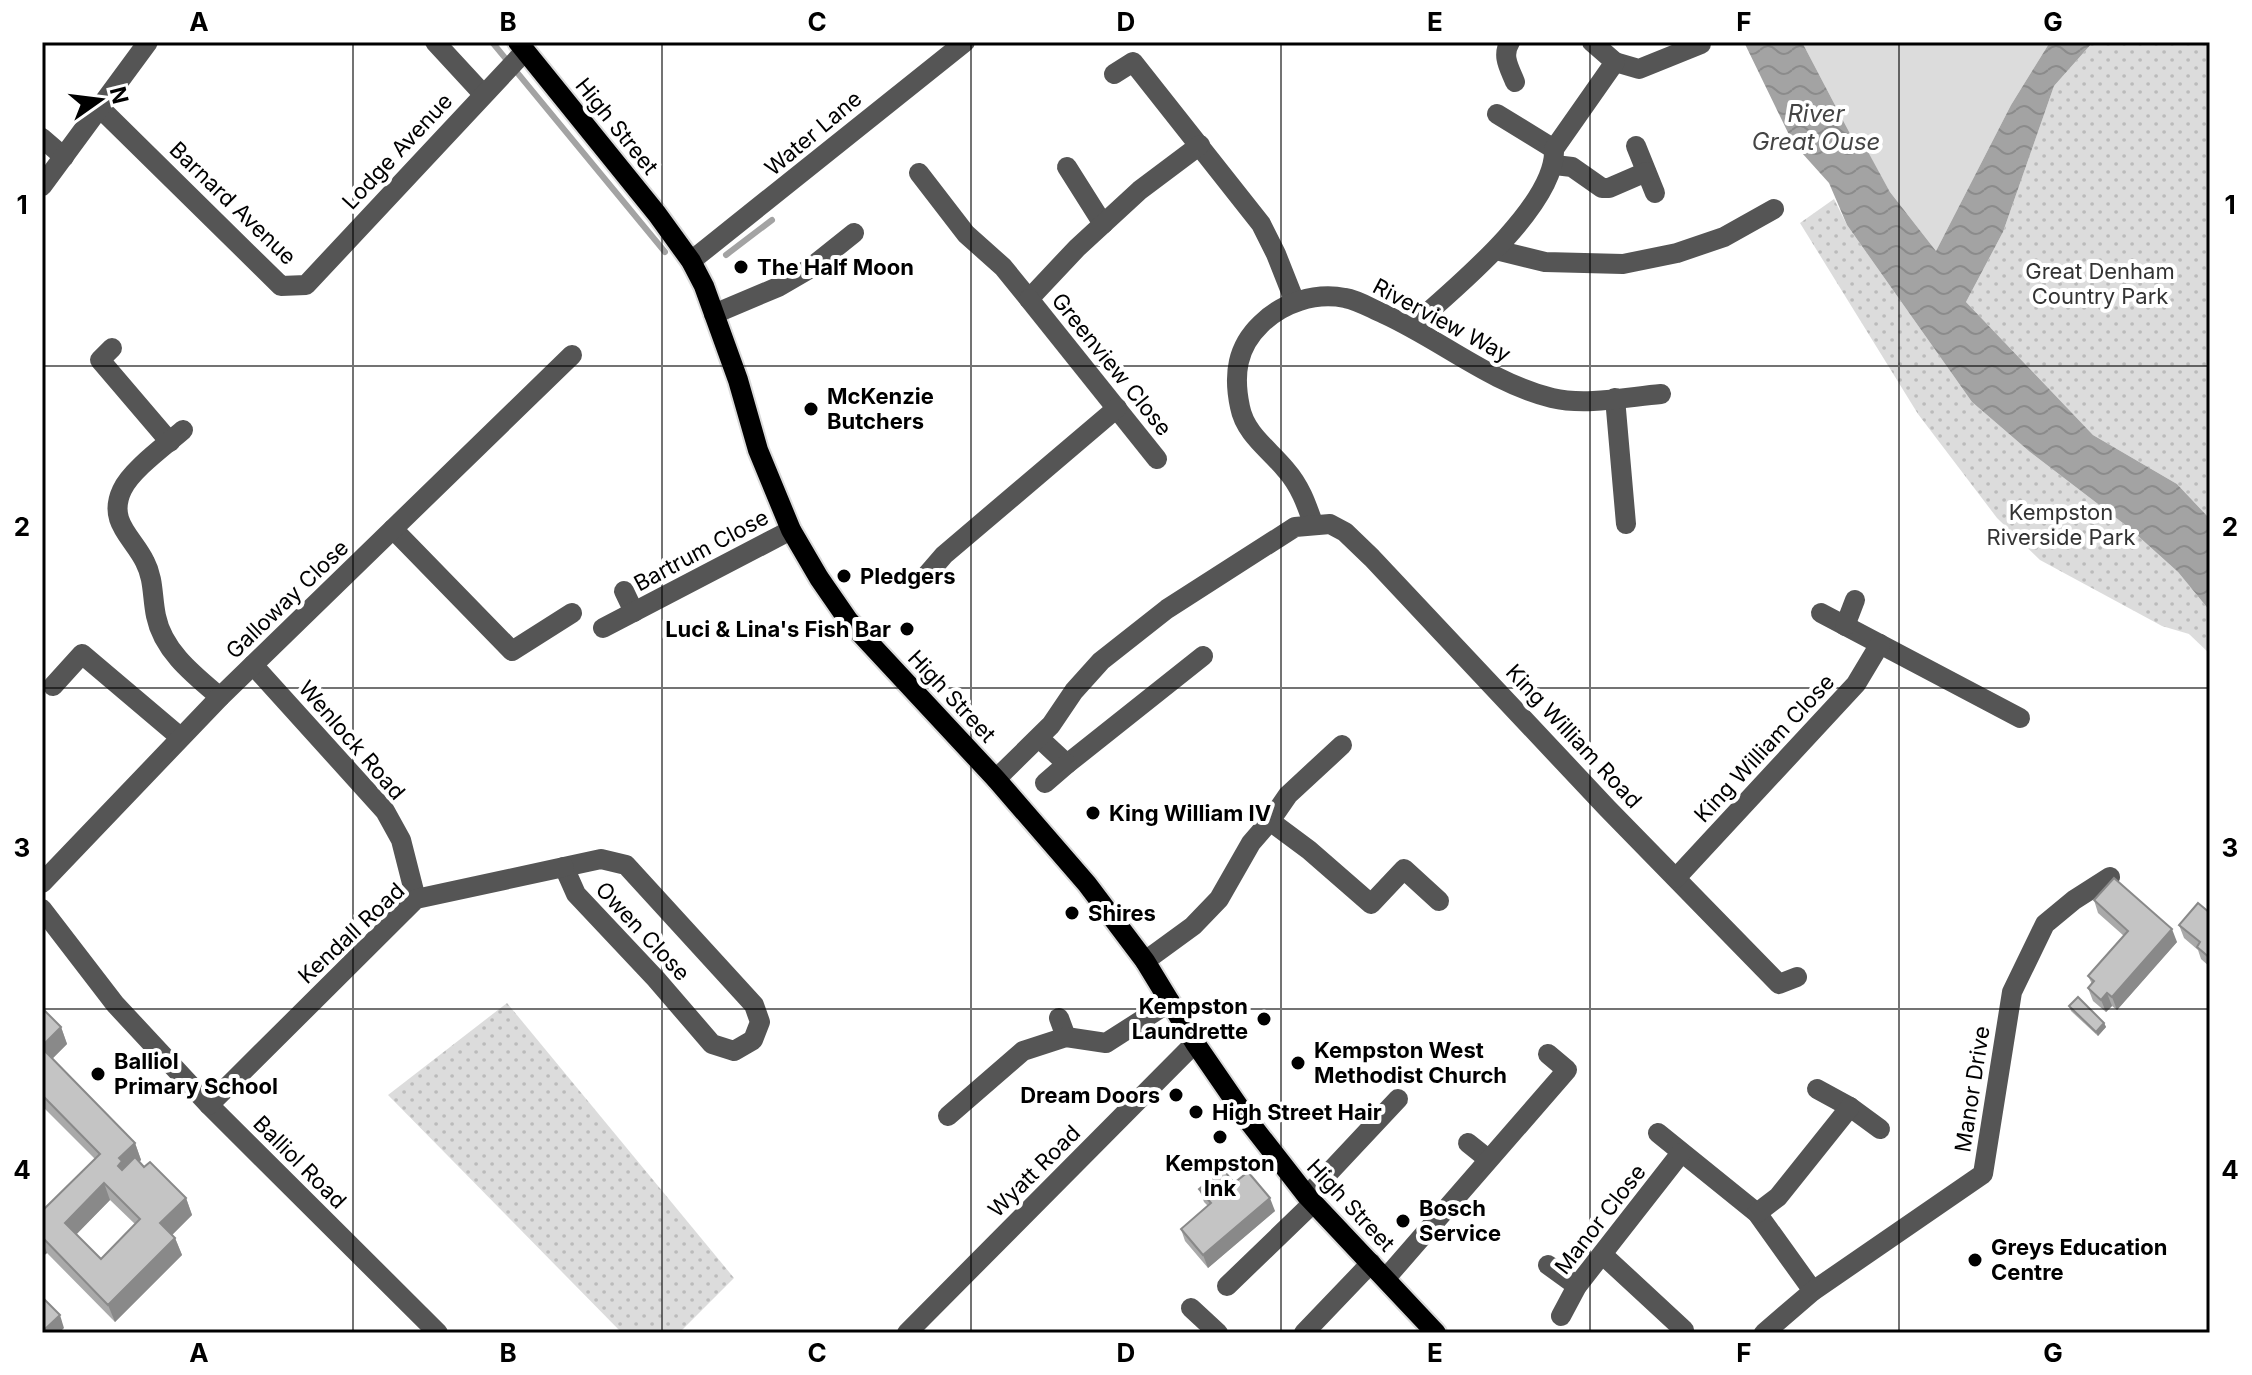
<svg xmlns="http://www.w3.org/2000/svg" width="2252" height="1375" font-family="Inter,sans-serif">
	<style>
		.grass { fill: #dcdcdc }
		.park { fill: url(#park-dots) }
		.water { fill: url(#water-waves) }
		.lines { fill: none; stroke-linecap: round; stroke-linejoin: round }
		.stream { stroke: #a3a3a3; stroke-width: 6 }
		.major-casing { stroke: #dbdbdb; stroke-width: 24 }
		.minor { stroke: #555; stroke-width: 20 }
		.major { stroke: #000; stroke-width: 20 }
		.wall { fill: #a9a9a9; fill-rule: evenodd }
		.shaded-wall { fill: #898989 }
		.building { fill: #c4c4c4; stroke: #898989; stroke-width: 2; fill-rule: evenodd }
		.grid { fill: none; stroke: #000; stroke-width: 2; stroke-opacity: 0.55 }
		.poi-dot { fill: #000; stroke: #fff; stroke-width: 3 }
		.labels { text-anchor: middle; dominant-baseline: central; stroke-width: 8; stroke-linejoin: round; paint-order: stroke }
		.street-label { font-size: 22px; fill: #000; stroke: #fff }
		.poi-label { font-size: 22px; font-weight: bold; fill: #000; stroke: #fff; text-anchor: start }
		.park-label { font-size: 22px; fill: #333; stroke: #fff }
		.water-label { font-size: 24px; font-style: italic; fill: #444; stroke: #fff }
		.neatline { fill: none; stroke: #000; stroke-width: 3 }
		.grid-label { font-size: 26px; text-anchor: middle; font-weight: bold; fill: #000 }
	</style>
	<defs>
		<pattern id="park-dots" width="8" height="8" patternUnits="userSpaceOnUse" patternTransform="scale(2)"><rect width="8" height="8" fill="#dcdcdc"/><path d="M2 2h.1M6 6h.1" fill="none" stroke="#bbb" stroke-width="1.8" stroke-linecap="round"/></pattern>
		<pattern id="water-waves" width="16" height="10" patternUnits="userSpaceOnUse" patternTransform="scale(2)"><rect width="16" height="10" fill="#a3a3a3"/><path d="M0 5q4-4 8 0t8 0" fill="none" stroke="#8b8b8b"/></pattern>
	</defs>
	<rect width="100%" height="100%" fill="#fff"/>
	<path class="grass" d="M1802,42H2050L2011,105L1936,251L1890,192L1867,151H1862L1857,147Z"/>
	<g class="park">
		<path d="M2093,42H2210V519L2177,484L2093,435L1966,302L2003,232L2054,86Z"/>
		<path d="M1834,199L1847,225L1972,402L2030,452L2128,527L2178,572L2210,611V654L2189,634L2162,626L2040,560L1997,518L1918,414L1800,223Z"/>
		<path d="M507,1003L734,1278L679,1333H622L388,1095Z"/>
	</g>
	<path class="water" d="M1744,42H1802L1857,147L1862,151L1867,150L1890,192L1936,251L2011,105L2050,42H2093L2054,86L2003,232L1966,302L2093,435L2177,484L2210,519V611L2178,572L2128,527L2030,452L1972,402L1847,225L1829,183L1793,143Z"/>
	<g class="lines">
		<g class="stream">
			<path d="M492,42L665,252"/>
			<path d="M726,255L772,220"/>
		</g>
		<g class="major-casing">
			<path id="major" d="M518,42L657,214L691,261L704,286L738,380L758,450L791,530L819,578L848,620L996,779L1087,884L1145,961L1195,1043L1250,1123L1307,1196L1436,1333"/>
		</g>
		<g class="minor">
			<path d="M435,42L483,94"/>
			<path d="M1510,42C1501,56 1510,69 1515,82"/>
			<path d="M1615,62L1639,69L1701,44"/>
			<path d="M1114,74L1133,62L1261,224L1276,254L1295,302"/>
			<path d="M99,107L281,286L306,285L525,51"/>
			<path d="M1497,114L1554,149"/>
			<path d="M42,138L64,157"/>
			<path d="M1636,146L1655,193"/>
			<path d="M1555,165L1572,167L1602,188H1609L1646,172"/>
			<path d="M1067,167L1103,224"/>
			<path d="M919,173L966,234L1003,267L1029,299L1077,248L1140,190L1200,145"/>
			<path d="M42,186L148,42"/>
			<path d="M1496,250L1545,262L1623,264L1677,253L1724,237L1774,209"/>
			<path d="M691,261L965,42"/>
			<path d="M1029,299L1157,459"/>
			<path d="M714,314L778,287L809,269L854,233"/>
			<path d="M1411,327C1452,291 1557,205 1554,149L1615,62L1592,42"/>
			<path d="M112,348L100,360L170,442"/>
			<path d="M1615,398L1626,524"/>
			<path d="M183,430C166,445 131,470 122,490C107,522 133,537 145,562C154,579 152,597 156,616C163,651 194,675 220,697"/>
			<path d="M1313,523C1306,503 1300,486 1286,470C1270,450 1245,434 1240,407C1233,374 1237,347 1261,324C1282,303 1315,292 1345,298C1358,300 1372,309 1384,314C1441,340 1491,383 1552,398C1586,406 1627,397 1661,394"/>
			<path d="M393,529L512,651L572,613"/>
			<path d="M925,577L944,555L1117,408"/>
			<path d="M624,591L634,612"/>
			<path d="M1821,613L2020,718"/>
			<path d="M1845,626L1855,600"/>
			<path d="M603,628L791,530"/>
			<path d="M253,665L385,811L401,840L416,899"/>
			<path d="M53,686L82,654L180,737"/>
			<path d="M1039,738L1067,764L1203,656"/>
			<path d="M996,779L1051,725L1074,691L1101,661L1167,609L1295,527L1330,524L1345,532L1372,558L1607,808L1779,984L1797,977"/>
			<path d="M1045,783L1067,764"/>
			<path d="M1270,821L1288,795L1342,745"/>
			<path d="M601,859L626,865L754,1005L760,1022L753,1040L734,1051L712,1044L656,979L576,894L564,867Z"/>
			<path d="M1676,878L1856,684L1880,644"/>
			<path d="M42,883L220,697L572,355"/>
			<path d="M42,909L115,1004L209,1105L438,1333"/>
			<path d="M1145,961L1193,926L1219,899L1251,843L1270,821L1309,850L1371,904L1404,869L1439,901"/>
			<path d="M1059,1018L1066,1037"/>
			<path d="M1817,1089L1850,1107L1880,1129"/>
			<path d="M209,1105L416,899L564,867"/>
			<path d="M948,1116L1023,1051L1066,1037L1106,1043L1170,1002"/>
			<path d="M1658,1133L1757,1213L1813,1291"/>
			<path d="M1468,1143L1488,1159"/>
			<path d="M1307,1196L1398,1099"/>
			<path d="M1757,1213L1778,1197L1850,1107"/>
			<path d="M1603,1255L1684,1330L1680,1333"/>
			<path d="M1548,1265L1577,1286"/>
			<path d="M1386,1278L1567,1070L1548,1054"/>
			<path d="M1227,1286L1313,1203"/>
			<path d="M1191,1308L1218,1333"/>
			<path d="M1561,1316L1577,1286L1681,1153"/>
			<path d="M907,1333L1195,1043"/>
			<path d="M1304,1333L1371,1263"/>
			<path d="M1764,1333L1813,1291L1983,1174L2012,992L2045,924L2074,900L2110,877"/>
		</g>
		<use href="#major" class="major"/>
	</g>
	<g class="wall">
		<path d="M2094,900L2177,942L2117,1010L2112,1006L2106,1012L2093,1001L2088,988L2092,984L2088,976L2124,936L2098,913Z"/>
		<path d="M2210,913V967L2201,959L2198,950L2184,938L2179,925Z"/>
		<path d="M2069,1006L2104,1023L2106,1027L2098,1036L2071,1011Z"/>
		<path d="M42,1008L61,1027L67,1044L52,1059L135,1143L141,1160L139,1162L186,1198L192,1215L172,1235L175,1238L182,1255L115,1322L47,1253L42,1257V1211L95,1159L42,1106ZM110,1200L135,1224L101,1259L76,1234Z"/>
		<path d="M1234,1183L1275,1211L1208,1268L1185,1241L1181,1229L1208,1206L1204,1202L1199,1189Z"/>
	</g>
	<g class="shaded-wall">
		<path d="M2172,929L2177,942L2117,1010L2112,997Z"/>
		<path d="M2107,993L2112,1006L2106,1012L2101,1000Z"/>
		<path d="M2104,1023L2106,1027L2098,1036L2096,1032Z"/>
		<path d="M61,1027L67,1044L47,1064L42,1050V1046Z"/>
		<path d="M135,1143L141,1160L127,1174L118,1166L119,1158Z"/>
		<path d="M104,1183L110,1200L71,1240L65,1223Z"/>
		<path d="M186,1198L192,1215L167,1240L160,1223Z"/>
		<path d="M1270,1198L1275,1211L1208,1268L1203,1255Z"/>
		<path d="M175,1238L182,1255L115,1322L108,1305Z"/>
		<path d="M42,1240L47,1253L42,1257Z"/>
		<path d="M60,1315L64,1328L59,1333H42Z"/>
	</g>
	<g class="building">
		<path d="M2114,878L2172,929L2112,997L2107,993L2101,1000L2088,988L2094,981L2088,976L2128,931L2094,900Z"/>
		<path d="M2198,903L2210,913V958L2197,947L2200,942L2179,925Z"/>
		<path d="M2078,997L2104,1023L2096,1032L2069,1006Z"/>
		<path d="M42,1008L61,1027L42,1046Z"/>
		<path d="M42,1048L135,1143L119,1158L122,1161L118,1166L122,1170L135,1157L144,1167L150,1162L186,1198L160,1223L175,1238L108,1305L42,1237V1211L100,1154L42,1095ZM104,1183L140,1219L101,1259L65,1223Z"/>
		<path d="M1223,1169L1234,1183L1248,1172L1270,1198L1203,1255L1181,1229L1211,1203L1199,1189Z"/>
		<path d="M42,1297L60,1315L42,1332Z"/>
	</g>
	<path class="grid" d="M353,42V1333M662,42V1333M971,42V1333M1281,42V1333M1590,42V1333M1899,42V1333M42,366H2210M42,688H2210M42,1009H2210"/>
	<g class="poi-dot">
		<circle cx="741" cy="267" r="8"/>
		<circle cx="811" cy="409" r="8"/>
		<circle cx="844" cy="576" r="8"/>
		<circle cx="907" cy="629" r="8"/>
		<circle cx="1093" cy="813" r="8"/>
		<circle cx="1072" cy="913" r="8"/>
		<circle cx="1264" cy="1019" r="8"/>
		<circle cx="1298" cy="1063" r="8"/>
		<circle cx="98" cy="1074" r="8"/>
		<circle cx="1176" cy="1095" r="8"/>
		<circle cx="1196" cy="1112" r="8"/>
		<circle cx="1220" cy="1137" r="8"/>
		<circle cx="1403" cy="1221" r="8"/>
		<circle cx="1975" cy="1260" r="8"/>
	</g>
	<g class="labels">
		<g class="street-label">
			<text transform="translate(617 126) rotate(51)">High Street</text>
			<text transform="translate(813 133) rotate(-40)">Water Lane</text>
			<text transform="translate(397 151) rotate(-47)">Lodge Avenue</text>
			<text transform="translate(233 203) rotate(44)">Barnard Avenue</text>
			<text transform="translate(1442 320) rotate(28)">Riverview Way</text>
			<text transform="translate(1112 364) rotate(51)">Greenview Close</text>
			<text transform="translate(701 550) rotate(-28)">Bartrum Close</text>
			<text transform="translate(287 599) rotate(-44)">Galloway Close</text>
			<text transform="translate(952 696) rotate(47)">High Street</text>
			<text transform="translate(1574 736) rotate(47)">King William Road</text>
			<text transform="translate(352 740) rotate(49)">Wenlock Road</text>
			<text transform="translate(1764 748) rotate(-47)">King William Close</text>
			<text transform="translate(643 931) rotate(47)">Owen Close</text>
			<text transform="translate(351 933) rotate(-43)">Kendall Road</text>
			<text transform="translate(1972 1089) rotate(-81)">Manor Drive</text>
			<text transform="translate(300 1162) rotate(45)">Balliol Road</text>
			<text transform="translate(1034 1171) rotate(-45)">Wyatt Road</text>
			<text transform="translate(1351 1205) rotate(47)">High Street</text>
			<text transform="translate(1600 1219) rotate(-52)">Manor Close</text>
		</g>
		<g class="poi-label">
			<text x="757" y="267">The Half Moon</text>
			<text x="827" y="396">McKenzie<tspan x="827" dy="25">Butchers</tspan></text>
			<text x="860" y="576">Pledgers</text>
			<text x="891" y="629" text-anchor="end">Luci &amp; Lina's Fish Bar</text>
			<text x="1109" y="813">King William IV</text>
			<text x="1088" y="913">Shires</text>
			<text x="1248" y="1006" text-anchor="end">Kempston<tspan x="1248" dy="25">Laundrette</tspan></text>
			<text x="1314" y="1050">Kempston West<tspan x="1314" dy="25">Methodist Church</tspan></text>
			<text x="114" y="1061">Balliol<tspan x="114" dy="25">Primary School</tspan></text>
			<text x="1160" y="1095" text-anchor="end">Dream Doors</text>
			<text x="1212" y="1112">High Street Hair</text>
			<text x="1220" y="1163" text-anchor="middle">Kempston<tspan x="1220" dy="25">Ink</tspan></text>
			<text x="1419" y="1208">Bosch<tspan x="1419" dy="25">Service</tspan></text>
			<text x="1991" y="1247">Greys Education<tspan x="1991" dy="25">Centre</tspan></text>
		</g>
		<g class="park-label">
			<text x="2100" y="271">Great Denham<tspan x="2100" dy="25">Country Park</tspan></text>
			<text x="2061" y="512">Kempston<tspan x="2061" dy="25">Riverside Park</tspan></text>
		</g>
		<g class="water-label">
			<text x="1816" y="113">River<tspan x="1816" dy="28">Great Ouse</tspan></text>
		</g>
	</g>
	<rect width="2252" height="1375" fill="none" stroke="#ffffff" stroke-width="88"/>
	<g transform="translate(100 100) rotate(76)" stroke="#ffffff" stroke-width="6" paint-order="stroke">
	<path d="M0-6L14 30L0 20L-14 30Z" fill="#000000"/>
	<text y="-12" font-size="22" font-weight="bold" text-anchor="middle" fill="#000000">N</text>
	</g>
	<rect x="44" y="44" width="2164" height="1287" class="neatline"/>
	<g class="grid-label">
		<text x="199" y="31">A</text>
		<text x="508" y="31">B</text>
		<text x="817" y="31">C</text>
		<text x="1126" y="31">D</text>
		<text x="1435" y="31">E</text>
		<text x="1744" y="31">F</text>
		<text x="2053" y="31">G</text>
		<text x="22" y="214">1</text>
		<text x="2230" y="214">1</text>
		<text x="22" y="536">2</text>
		<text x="2230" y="536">2</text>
		<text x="22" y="857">3</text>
		<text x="2230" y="857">3</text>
		<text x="22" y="1179">4</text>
		<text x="2230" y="1179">4</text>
		<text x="199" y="1362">A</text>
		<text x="508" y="1362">B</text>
		<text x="817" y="1362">C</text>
		<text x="1126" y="1362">D</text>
		<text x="1435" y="1362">E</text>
		<text x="1744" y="1362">F</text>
		<text x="2053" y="1362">G</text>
	</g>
</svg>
